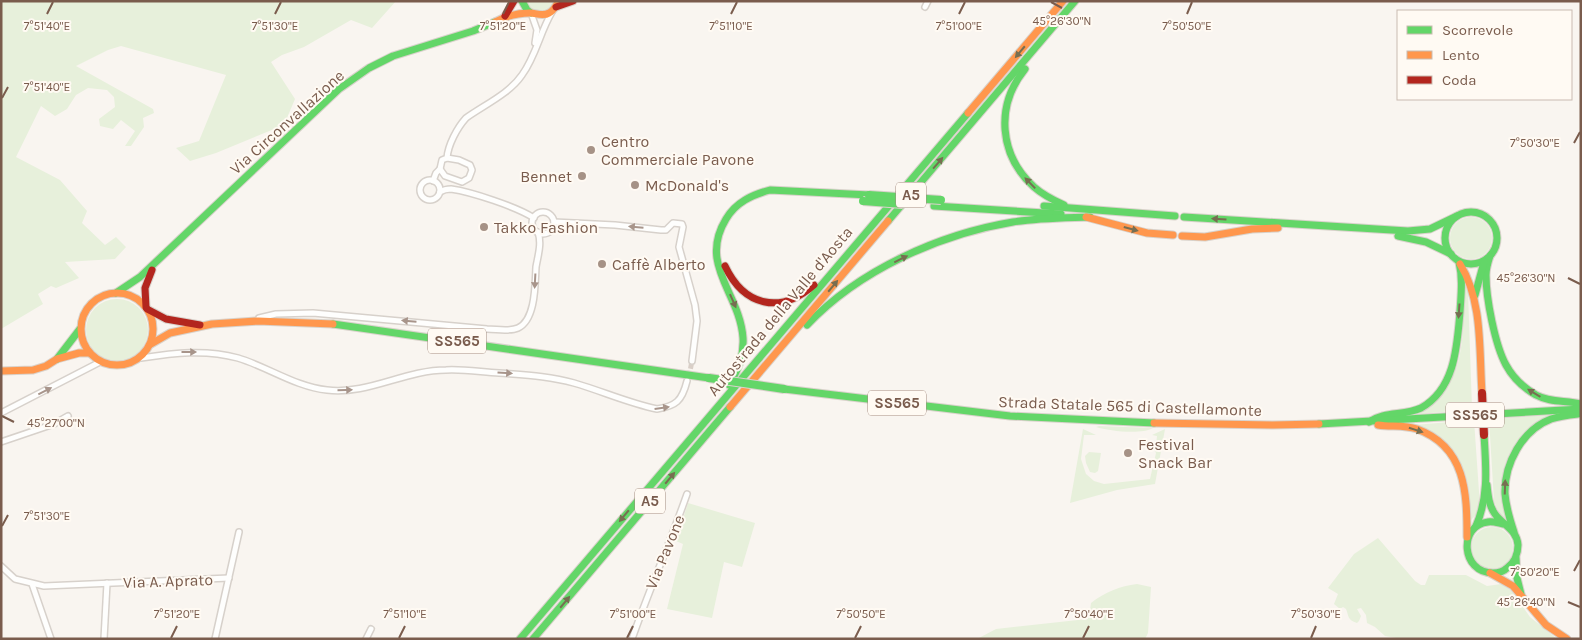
<svg xmlns="http://www.w3.org/2000/svg" width="1582" height="640" font-family="Karla,sans-serif">
	<style>
		.green { fill: #e7f0db }
		.lines { fill: none; stroke-linecap: round; stroke-linejoin: round }
		.street-tunnel { stroke: #d9cfc7; stroke-width: 5; stroke-dasharray: 5 2.5; stroke-linecap: butt }
		.street-casing { stroke: #d7d1cb; stroke-width: 8 }
		.fast-casing { stroke: #d9d2cb; stroke-width: 9 }
		.slow-casing { stroke: #d9d2cb; stroke-width: 9 }
		.jam-casing { stroke: #d9d2cb; stroke-width: 9 }
		.street { stroke: #fefefd; stroke-width: 5 }
		.fast { stroke: #63d668; stroke-width: 7 }
		.slow { stroke: #ff974d; stroke-width: 7 }
		.jam { stroke: #b3261e; stroke-width: 7 }
		.fast-bridge-casing { stroke: #dad1cc; stroke-width: 10; stroke-linecap: butt }
		.jam-bridge-casing { stroke: #dad1cc; stroke-width: 10; stroke-linecap: butt }
		.fast-bridge { stroke: #63d668; stroke-width: 8 }
		.jam-bridge { stroke: #b3261e; stroke-width: 8 }
		.oneway { fill: #776e51 }
		.oneway2 { fill: #a8958b }
		.ticks { fill: none; stroke: #7a5c4d; stroke-width: 2 }
		.poi-dot { fill: #a69286; stroke: #fffaf3; stroke-width: 2 }
		.labels { text-anchor: middle; dominant-baseline: central; stroke-width: 4; stroke-linejoin: round; paint-order: stroke }
		.shield { fill: #fffaf3; stroke: #a28b7f; stroke-width: 1 }
		.shield-label { font-size: 15px; font-weight: bold; fill: #7a5c4d }
		.street-label { font-size: 16px; fill: #7a5c4d; stroke: #fffaf3 }
		.poi-label { font-size: 16px; fill: #7a5c4d; stroke: #fffaf3; text-anchor: start }
		.ticks-label { font-size: 12px; text-anchor: middle; fill: #7a5c4d; stroke: #fffaf3; stroke-width: 4; stroke-linejoin: round; paint-order: stroke }
	</style>
	<rect width="100%" height="100%" fill="#f9f5f0"/>
	<g class="green">
		<path d="M1,1H396L372,28L351,20L304,47L282,55L271,62L295,99L284,125L216,153L190,161L176,148L199,141L226,75L121,46L108,50L76,66L153,109L154,113L143,118L144,127L131,146H125L135,131L121,120L113,129L100,126L99,119L115,107L114,97L107,90L88,88L76,95L67,109L55,116L41,106L16,157L60,180L87,211L82,223L105,245L116,237L126,247L115,259L65,262L79,278L56,288L51,286L38,294L43,304L1,329Z"/>
		<path d="M525,1H555C548,15 533,15 525,1Z"/>
		<circle cx="1471" cy="238" r="21"/>
		<path d="M1465,285L1468,292L1472,408L1466,410L1419,414L1418,411C1427,404 1438,397 1445,389C1467,362 1462,319 1464,287Z"/>
		<circle cx="117" cy="330" r="31"/>
		<path d="M1549,415C1508,443 1494,467 1506,517L1504,519L1498,511L1494,501L1489,419Z"/>
		<path d="M1474,420L1480,506L1477,514L1469,522C1474,474 1459,445 1414,425Z"/>
		<path d="M1099,426L1153,428C1141,435 1109,431 1096,427Z"/>
		<path d="M1083,429L1096,435H1084L1081,459L1086,474L1094,481L1104,484L1150,479L1156,453L1153,448L1156,446L1157,436L1152,435L1165,429L1155,484L1117,490L1070,503Z"/>
		<path d="M1089,452L1101,453L1098,471L1095,473L1090,472L1086,463L1085,456Z"/>
		<path d="M688,503L755,523L742,567L724,562L712,618L667,609L683,544L676,541Z"/>
		<circle cx="1492" cy="548" r="21"/>
		<path d="M1378,538L1415,581L1421,585H1425L1429,575H1466L1487,586L1501,584L1511,590L1530,617L1557,639H1402L1385,636L1375,627L1367,623L1366,615L1361,608L1357,609L1361,616L1359,621L1357,623C1347,620 1349,616 1346,609L1343,607L1340,609L1334,604L1338,594L1328,588L1354,554Z"/>
		<path d="M1137,584L1151,587L1148,633L1145,639H977L996,629L1087,619L1089,617L1091,603C1105,592 1120,586 1137,584Z"/>
	</g>
	<g class="lines">
		<path class="street-tunnel" d="M689,376L692,361"/>
		<g class="street-casing">
			<g id="street">
				<path d="M925,7L928,1"/>
				<path d="M531,13L537,30L535,43"/>
				<path d="M440,169L445,176L462,182L469,178L472,170L470,165L459,160L447,158"/>
				<circle cx="430" cy="190" r="10"/>
				<path d="M433,181L436,173L440,169L442,160L447,158C448,145 457,128 466,118C484,105 509,94 522,75C536,56 540,32 552,12"/>
				<path d="M440,192C443,190 447,189 451,189C472,192 517,207 534,218"/>
				<circle cx="543" cy="223" r="11"/>
				<path d="M554,222L615,225L661,230H666L673,223L682,224L683,227L679,247L695,305L697,321L692,361"/>
				<path d="M259,318L276,314L313,313L487,329C497,329 509,332 518,328C536,320 535,283 536,267C538,255 542,244 538,232"/>
				<path d="M141,358C174,353 205,349 238,358C268,367 296,387 327,390C368,395 405,370 446,370C463,369 481,372 499,373C524,375 549,376 574,383C602,391 628,403 657,409C676,406 682,401 687,381"/>
				<path d="M1,413L100,362"/>
				<path d="M1,442L54,424L68,416"/>
				<path d="M1,566L15,579L44,586L229,578"/>
				<path d="M32,584L51,639"/>
				<path d="M104,639L107,583"/>
				<path d="M215,639L239,532"/>
				<path d="M366,639L371,629"/>
				<path d="M632,639C649,590 670,543 687,494"/>
			</g>
		</g>
		<g class="fast-casing">
			<g id="fast">
				<path d="M522,1L527,10L531,13"/>
				<path d="M1025,69C995,106 999,155 1034,187C1043,195 1053,200 1064,205"/>
				<path d="M934,206L1061,214"/>
				<path d="M1044,206L1175,216"/>
				<circle cx="1471" cy="238" r="26"/>
				<path d="M1184,217L1408,231L1430,229L1457,216"/>
				<path d="M888,221L1075,1"/>
				<path d="M1398,236L1426,242L1451,254"/>
				<path d="M1490,256C1488,262 1486,268 1486,275C1486,298 1495,345 1506,365C1513,378 1524,388 1536,395C1551,403 1566,400 1581,404"/>
				<path d="M116,293L140,277L339,89L369,68L393,56L473,31L495,22"/>
				<path d="M1475,295L1484,262"/>
				<path d="M333,324L709,378"/>
				<path d="M807,325C859,270 940,234 1013,222C1039,218 1064,218 1090,217"/>
				<path d="M57,359L80,329"/>
				<path d="M729,385C738,370 744,356 743,338C740,293 698,265 726,219C736,202 752,195 770,190L869,195"/>
				<path d="M784,389L1010,416L1154,423"/>
				<path d="M1369,422C1385,411 1404,416 1421,408C1455,389 1457,347 1460,312C1461,295 1463,279 1459,262"/>
				<path d="M1319,424L1581,409"/>
				<path d="M1487,485C1488,495 1489,506 1495,514C1503,525 1517,530 1518,545C1518,554 1514,563 1507,568C1503,572 1498,573 1493,573C1461,573 1458,525 1488,522C1492,521 1498,523 1503,524"/>
				<path d="M1476,526C1489,496 1486,467 1484,435"/>
				<path d="M1514,532C1510,520 1506,507 1505,494C1504,464 1522,430 1551,419C1560,416 1569,415 1578,414"/>
				<path d="M1516,558L1517,578L1521,594"/>
				<path d="M520,639L968,113"/>
				<path d="M533,639L730,407"/>
			</g>
		</g>
		<g class="slow-casing">
			<g id="slow">
				<path d="M495,22C506,16 517,13 530,13C536,13 543,17 549,13C554,11 556,5 559,1"/>
				<path d="M968,113L1063,1"/>
				<path d="M1086,217L1147,233L1173,235"/>
				<path d="M1182,236L1205,237L1252,229L1278,228"/>
				<path d="M1460,264C1483,301 1479,351 1482,393"/>
				<circle cx="117" cy="329" r="36"/>
				<path d="M151,344L170,333L212,324L258,321L333,324"/>
				<path d="M1,371L33,370L46,366L57,359L79,353H89"/>
				<path d="M730,407L888,221"/>
				<path d="M1154,423L1273,425L1319,424"/>
				<path d="M1378,425C1391,427 1404,425 1417,429C1466,447 1467,493 1467,537"/>
				<path d="M1490,573L1513,586L1546,625L1567,639"/>
			</g>
		</g>
		<g class="jam-casing">
			<g id="jam">
				<path d="M556,7L573,1"/>
				<path d="M505,16L514,1"/>
				<path d="M725,266C744,306 780,315 814,285"/>
				<path d="M146,307L145,288L152,270"/>
				<path d="M147,309L166,319L200,325"/>
			</g>
		</g>
		<use href="#street" class="street"/>
		<use href="#fast" class="fast"/>
		<use href="#slow" class="slow"/>
		<use href="#jam" class="jam"/>
		<g class="fast-bridge-casing">
			<g id="fast-bridge">
				<path d="M869,195L941,200"/>
				<path d="M863,201L903,204"/>
				<path d="M709,378L784,389"/>
			</g>
		</g>
		<g class="jam-bridge-casing">
			<path id="jam-bridge" d="M1482,393L1484,435"/>
		</g>
		<use href="#fast-bridge" class="fast-bridge"/>
		<use href="#jam-bridge" class="jam-bridge"/>
	</g>
	<defs><path id="oneway-solid" d="M-6-.8H1V-3.2L6.5 0L1 3.2V.8H-6Z" transform="scale(1.25)"/></defs>
	<g class="oneway">
		<use href="#oneway-solid" transform="translate(1020 52) rotate(130)"/>
		<use href="#oneway-solid" transform="translate(938 163) rotate(-49)"/>
		<use href="#oneway-solid" transform="translate(1030 183) rotate(-134)"/>
		<use href="#oneway-solid" transform="translate(1219 219) rotate(-176)"/>
		<use href="#oneway-solid" transform="translate(1131 229) rotate(15)"/>
		<use href="#oneway-solid" transform="translate(901 259) rotate(-26)"/>
		<use href="#oneway-solid" transform="translate(833 286) rotate(-50)"/>
		<use href="#oneway-solid" transform="translate(733 301) rotate(66)"/>
		<use href="#oneway-solid" transform="translate(1459 311) rotate(94)"/>
		<use href="#oneway-solid" transform="translate(1534 393) rotate(-149)"/>
		<use href="#oneway-solid" transform="translate(1416 430) rotate(18)"/>
		<use href="#oneway-solid" transform="translate(670 478) rotate(-50)"/>
		<use href="#oneway-solid" transform="translate(1505 487) rotate(-88)"/>
		<use href="#oneway-solid" transform="translate(624 516) rotate(130)"/>
		<use href="#oneway-solid" transform="translate(565 602) rotate(-50)"/>
	</g>
	<g class="oneway2">
		<use href="#oneway-solid" transform="translate(636 227) rotate(-175)"/>
		<use href="#oneway-solid" transform="translate(535 281) rotate(93)"/>
		<use href="#oneway-solid" transform="translate(409 321) rotate(-175)"/>
		<use href="#oneway-solid" transform="translate(189 352)"/>
		<use href="#oneway-solid" transform="translate(505 373) rotate(4)"/>
		<use href="#oneway-solid" transform="translate(345 390) rotate(-2)"/>
		<use href="#oneway-solid" transform="translate(45 391) rotate(-27)"/>
		<use href="#oneway-solid" transform="translate(662 408) rotate(-8)"/>
	</g>
	<path class="ticks" d="M1051,2L1062,8M47,14L53,2M275,14L281,2M503,14L509,2M731,14L737,2M959,14L965,2M1187,14L1192,2M2,98L8,87M1574,143L1580,132M1568,278L1580,284M2,416L14,422M2,526L8,515M1574,571L1580,560M1568,602L1580,607M171,638L177,626M399,638L405,626M627,638L633,626M855,638L861,626M1083,638L1089,626M1311,638L1316,626"/>
	<g class="poi-dot">
		<circle cx="591" cy="150" r="5"/>
		<circle cx="582" cy="176" r="5"/>
		<circle cx="635" cy="185" r="5"/>
		<circle cx="484" cy="227" r="5"/>
		<circle cx="602" cy="264" r="5"/>
		<circle cx="1128" cy="453" r="5"/>
	</g>
	<g class="labels">
		<g class="shield">
			<rect x="896" y="182.5" width="30" height="25" rx="4"/>
			<rect x="428" y="328.5" width="58" height="25" rx="4"/>
			<rect x="868" y="390.5" width="58" height="25" rx="4"/>
			<rect x="1446" y="402.5" width="58" height="25" rx="4"/>
			<rect x="635" y="488.5" width="30" height="25" rx="4"/>
		</g>
		<g class="shield-label">
			<text x="911" y="195">A5</text>
			<text x="457" y="341">SS565</text>
			<text x="897" y="403">SS565</text>
			<text x="1475" y="415">SS565</text>
			<text x="650" y="501">A5</text>
		</g>
		<g class="street-label">
			<text transform="translate(287 122) rotate(-42)">Via Circonvallazione</text>
			<text transform="translate(780 311) rotate(-50)">Autostrada della Valle d'Aosta</text>
			<text transform="translate(1130 406) rotate(2)">Strada Statale 565 di Castellamonte</text>
			<text transform="translate(665 552) rotate(-68)">Via Pavone</text>
			<text transform="translate(168 581) rotate(-2)">Via A. Aprato</text>
		</g>
		<g class="poi-label">
			<text x="601" y="141">Centro<tspan x="601" dy="18">Commerciale Pavone</tspan></text>
			<text x="572" y="176" text-anchor="end">Bennet</text>
			<text x="645" y="185">McDonald's</text>
			<text x="494" y="227">Takko Fashion</text>
			<text x="612" y="264">Caffè Alberto</text>
			<text x="1138" y="444">Festival<tspan x="1138" dy="18">Snack Bar</tspan></text>
		</g>
	</g>
	<g class="ticks-label">
		<text x="1062" y="25">45°26'30"N</text>
		<text x="47" y="30">7°51'40"E</text>
		<text x="275" y="30">7°51'30"E</text>
		<text x="503" y="30">7°51'20"E</text>
		<text x="731" y="30">7°51'10"E</text>
		<text x="959" y="30">7°51'00"E</text>
		<text x="1187" y="30">7°50'50"E</text>
		<text x="47" y="91">7°51'40"E</text>
		<text x="1535" y="147">7°50'30"E</text>
		<text x="1526" y="282">45°26'30"N</text>
		<text x="56" y="427">45°27'00"N</text>
		<text x="47" y="520">7°51'30"E</text>
		<text x="1535" y="576">7°50'20"E</text>
		<text x="1526" y="606">45°26'40"N</text>
		<text x="177" y="618">7°51'20"E</text>
		<text x="405" y="618">7°51'10"E</text>
		<text x="633" y="618">7°51'00"E</text>
		<text x="861" y="618">7°50'50"E</text>
		<text x="1089" y="618">7°50'40"E</text>
		<text x="1316" y="618">7°50'30"E</text>
	</g>
	<rect width="1582" height="640" fill="none" stroke="#7a5c4d" stroke-width="5"/>
	<rect x="1397" y="10" width="175" height="90" fill="#fffaf3" stroke="#cabbb1"/>
	<rect x="1407" y="26" width="25" height="8" fill="#63d668" stroke="#cabbb1"/>
	<text x="1442" y="35" font-size="15" fill="#7a5c4d">Scorrevole</text>
	<rect x="1407" y="51" width="25" height="8" fill="#ff974d" stroke="#cabbb1"/>
	<text x="1442" y="60" font-size="15" fill="#7a5c4d">Lento</text>
	<rect x="1407" y="76" width="25" height="8" fill="#b3261e" stroke="#cabbb1"/>
	<text x="1442" y="85" font-size="15" fill="#7a5c4d">Coda</text>
</svg>
